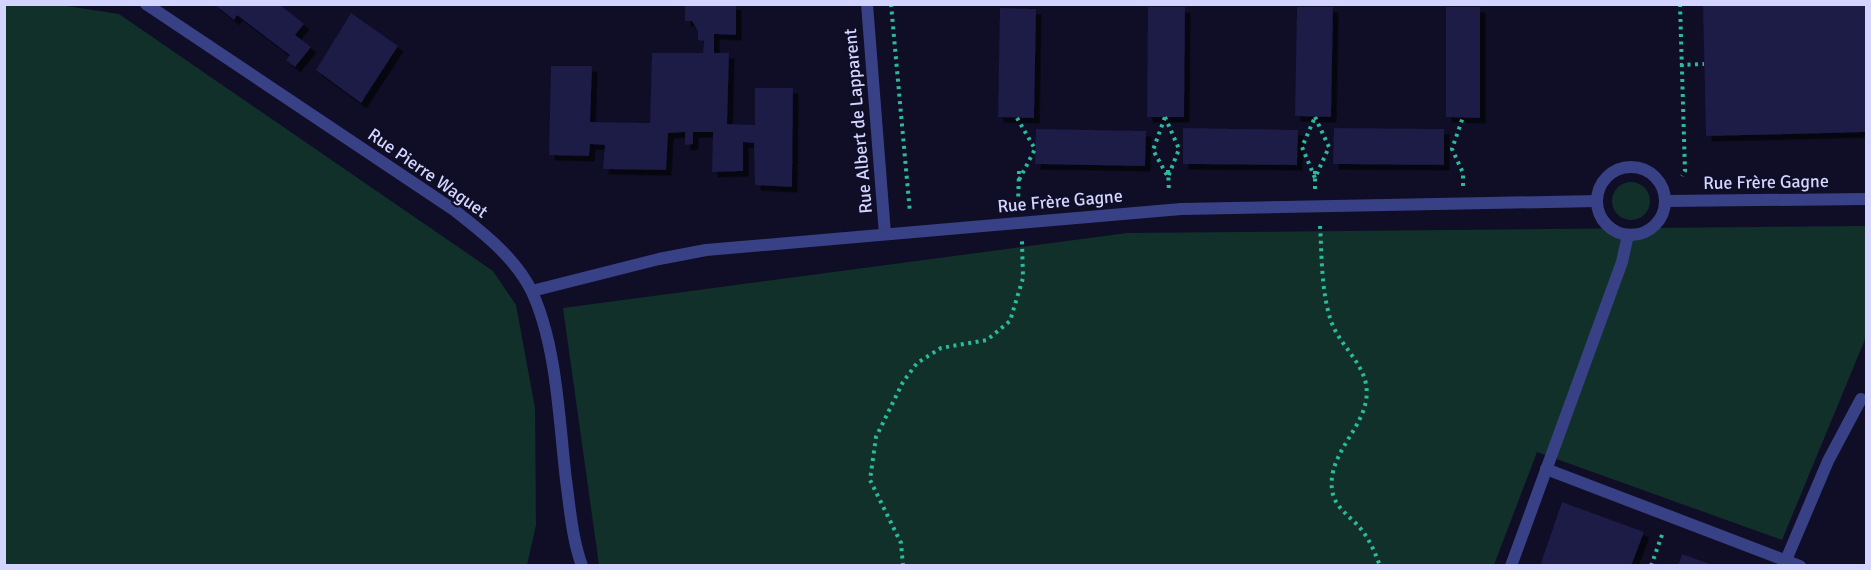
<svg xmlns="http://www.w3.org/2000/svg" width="1871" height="570" font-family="Signika,sans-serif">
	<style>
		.green { fill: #11302a }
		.building { fill: #1c1a47; filter: url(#shadow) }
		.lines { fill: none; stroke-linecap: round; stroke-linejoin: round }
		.path { stroke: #2cba9c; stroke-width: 4; stroke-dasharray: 3 4.5; stroke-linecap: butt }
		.service { stroke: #384186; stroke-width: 12 }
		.minor { stroke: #384186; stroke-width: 12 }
		.labels { text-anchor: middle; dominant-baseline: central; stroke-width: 4.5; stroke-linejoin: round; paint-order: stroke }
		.street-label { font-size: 18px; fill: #d3d4ff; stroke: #0f0e26 }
	</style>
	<defs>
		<filter id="shadow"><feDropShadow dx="5.5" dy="5.5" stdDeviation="0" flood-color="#0009"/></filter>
	</defs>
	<rect width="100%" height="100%" fill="#0f0e26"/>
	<g class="green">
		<path d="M4,5H60L119,14L493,271L516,305L535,408L536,525L527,565H5Z"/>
		<circle cx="1631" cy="201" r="19"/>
		<path d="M1866,226V337L1782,540L1537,452L1494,565H599L563,308L1127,233Z"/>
	</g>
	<g class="building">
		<path d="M214,4H279L304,24L295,35L311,47L295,67L286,60L290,55L283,50L237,15L234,20Z"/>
		<path d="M685,4H736V35L714,34V53H729L727,124L755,125V88H793L792,187L755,185L754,143L743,142V171L712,172L713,132H693V144L685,145V132L668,133L666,170L603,169L605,145L590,144L589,156L549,155L551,66H592L590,122L650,123L652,53H703L704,41L698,40V31L692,21H685Z"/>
		<path d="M1703,4H1866V132L1706,136Z"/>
		<path d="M1148,7H1185L1184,117H1147Z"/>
		<path d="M1297,7H1333L1331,117L1295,116Z"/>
		<path d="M1446,7H1480V118L1446,117Z"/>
		<path d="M1000,8L1036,9L1034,118L998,117Z"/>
		<path d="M351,13L398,46L361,103L316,70Z"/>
		<path d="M1183,128L1298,130L1297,165L1183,164Z"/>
		<path d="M1334,128L1444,129V165L1333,164Z"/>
		<path d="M1036,129L1146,131L1145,166L1035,164Z"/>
		<path d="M1562,502L1644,532L1631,566H1540Z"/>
		<path d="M1682,554L1713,565V566H1678Z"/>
	</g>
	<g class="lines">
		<g class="path">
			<path d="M891,4L910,213"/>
			<path d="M1680,4L1685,171L1682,176"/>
			<path d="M1680,65L1704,64"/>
			<path d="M1165,117L1179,149L1168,177L1153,150Z"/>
			<path d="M1315,117L1329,147L1315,178L1302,147Z"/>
			<path d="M1017,118L1035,149L1019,180"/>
			<path d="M1168,170L1169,192"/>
			<path d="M1463,186V173L1452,149L1463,117"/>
			<path d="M1315,189V171"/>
			<path d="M1018,204L1019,171"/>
			<path d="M1320,226C1322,257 1321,291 1331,321C1339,344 1361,360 1366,384C1373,424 1327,449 1332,490C1335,510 1353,517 1364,533C1371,543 1376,555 1380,566"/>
			<path d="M903,566L901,543L870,480L876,437L903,382L917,363L941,348L987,340L1010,321L1023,278L1022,241"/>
			<path d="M1651,566L1663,532"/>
		</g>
		<g class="service">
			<path d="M1546,469L1800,566"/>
			<path d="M1786,560L1828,461L1861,399"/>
		</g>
		<g class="minor">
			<path d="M146,4L454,210C482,232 516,258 532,292C557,346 559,421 566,480C570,509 572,538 582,566"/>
			<path d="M867,4L885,234"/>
			<circle cx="1631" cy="201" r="34"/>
			<path d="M1666,201L1866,199"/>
			<path d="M532,291L659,259L706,250L1181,209L1597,201"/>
			<path d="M1511,566L1622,262L1628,235"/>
		</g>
	</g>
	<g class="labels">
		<g class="street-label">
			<text transform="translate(858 121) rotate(-95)">Rue Albert de Lapparent</text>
			<text transform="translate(428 173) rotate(35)">Rue Pierre Waguet</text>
			<text transform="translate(1766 182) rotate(-1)">Rue Frère Gagne</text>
			<text transform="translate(1060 201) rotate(-5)">Rue Frère Gagne</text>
		</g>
	</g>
	<rect width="1871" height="570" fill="none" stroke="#d3d4ff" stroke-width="12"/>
</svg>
